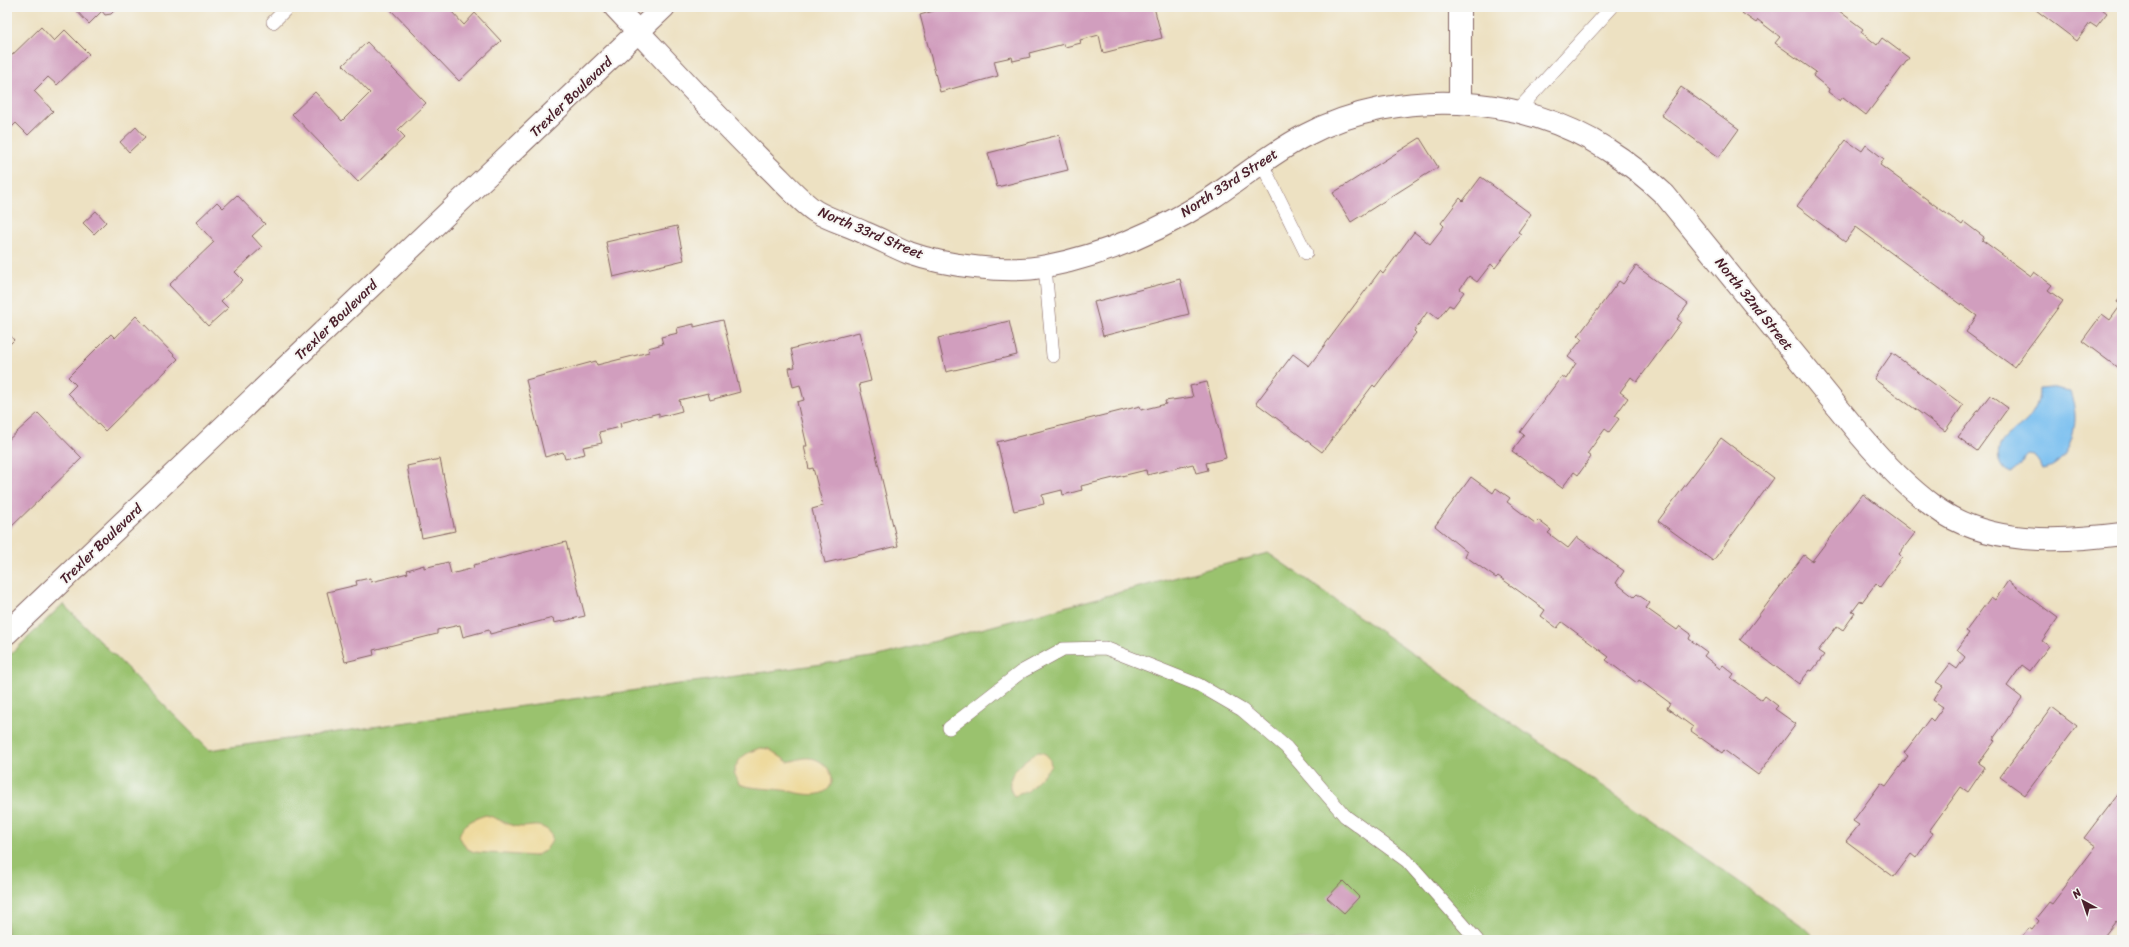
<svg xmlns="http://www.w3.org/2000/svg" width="2129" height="947" font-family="Sriracha,sans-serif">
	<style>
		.green { fill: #9ac26e; stroke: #72704c }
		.sand { fill: #eeda9e; stroke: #9c7c64 }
		.water { fill: #79bff0; stroke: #626f8e }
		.building { fill: #d19ebe }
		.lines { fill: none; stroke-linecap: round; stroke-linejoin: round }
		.lane-casing { stroke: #836360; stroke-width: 14 }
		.street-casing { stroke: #836360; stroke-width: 24 }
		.lane { stroke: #fff; stroke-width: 13 }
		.street { stroke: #fff; stroke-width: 22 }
		.labels { text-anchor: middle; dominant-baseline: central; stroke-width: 4; stroke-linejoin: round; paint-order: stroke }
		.street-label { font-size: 14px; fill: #4a1f2b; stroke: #f6f6f2 }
	</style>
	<rect width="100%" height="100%" fill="#f6f6f2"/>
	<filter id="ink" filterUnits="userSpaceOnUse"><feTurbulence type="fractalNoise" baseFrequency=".025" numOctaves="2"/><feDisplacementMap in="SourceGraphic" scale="8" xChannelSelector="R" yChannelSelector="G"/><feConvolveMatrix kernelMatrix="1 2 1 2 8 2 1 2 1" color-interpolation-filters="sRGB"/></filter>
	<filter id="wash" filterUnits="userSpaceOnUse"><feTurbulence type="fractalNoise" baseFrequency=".012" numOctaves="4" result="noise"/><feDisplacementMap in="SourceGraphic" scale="16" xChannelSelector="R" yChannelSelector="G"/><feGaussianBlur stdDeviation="0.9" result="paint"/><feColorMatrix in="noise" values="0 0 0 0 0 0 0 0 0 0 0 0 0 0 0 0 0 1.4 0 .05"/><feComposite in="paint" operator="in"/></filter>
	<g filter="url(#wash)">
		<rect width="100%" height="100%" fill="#ede1c2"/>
		<path class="green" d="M1268,553L1801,925L1817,940H7V658L63,604L209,750L879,656Z"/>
		<g class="sand">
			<path d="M760,748L769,749L788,762C794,761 803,757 809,758C822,758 839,775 829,788C818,801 794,791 782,790C767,788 754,789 739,784L734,772C738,757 746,753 760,748Z"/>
			<path d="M1038,752C1047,753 1050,757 1051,766L1028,791L1014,796C1000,778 1024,759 1038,752Z"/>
			<path d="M486,815C498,818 510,827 522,827C529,827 537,824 544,828C561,836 547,852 534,856L474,852L466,848L459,836C462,824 475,818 486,815Z"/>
		</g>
		<path class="water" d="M2050,388L2070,392C2072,399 2075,406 2075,414C2076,435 2066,466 2043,469L2034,455L2028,454C2021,461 2020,468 2011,473C2004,471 2001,468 1999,460C1994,437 2017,433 2029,418C2036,408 2039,401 2039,389Z"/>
		<g id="blocks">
			<g class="building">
				<path d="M73,7H116V9L111,14L105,15L102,11L89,24Z"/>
				<path d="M388,7H455L451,11L464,25L475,13L501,41L459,81Z"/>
				<path d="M939,7H1154L1162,38L1103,53L1099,35L1080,40L1081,43L1065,47L1064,44L1029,53L1030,57L1013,61L1012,57L994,61L998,76L940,92L920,15L940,9Z"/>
				<path d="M1740,7H1834L1863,29L1861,32L1877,45L1882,38L1909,58L1866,115L1843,97L1840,101L1828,92L1829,89L1813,76L1816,72L1775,43L1780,37L1758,20L1756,23L1742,13L1744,10Z"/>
				<path d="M2032,7H2103L2102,9L2107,13L2096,27L2090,23L2077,41Z"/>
				<path d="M41,27L54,41L65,30L89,54L57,85L48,77L34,91L53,111L28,135L16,123L7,132V60Z"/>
				<path d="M367,42L426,103L398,130L405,137L358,182L292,114L315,92L342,121L370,93L343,65Z"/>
				<path d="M1681,87L1739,129L1719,157L1661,115Z"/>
				<path d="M136,127L145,137L129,152L120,142Z"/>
				<path d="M1059,135L1068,170L997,187L988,153Z"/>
				<path d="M1420,138L1438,167L1351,222L1333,193Z"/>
				<path d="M1846,140L1862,151L1866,145L1884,159L1880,165L1962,225L1964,222L1984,237L1982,240L2031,276L2034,272L2052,285L2048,290L2063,301L2014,367L1966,332L1977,316L1856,227L1845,242L1797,206Z"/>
				<path d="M1481,177L1531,214L1518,232L1521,234L1495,268L1491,264L1477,282L1469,276L1460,289L1464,292L1453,307L1449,305L1438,319L1428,311L1414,331L1416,333L1375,387L1373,385L1322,452L1256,403L1293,354L1309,366L1380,271L1383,274L1414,232L1430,244L1444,226L1441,223L1460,198L1463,201Z"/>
				<path d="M237,195L265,224L252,236L262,247L235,272L243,280L221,301L228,308L208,326L169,285L214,242L196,222L217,202L223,208Z"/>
				<path d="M96,211L106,222L94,234L83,223Z"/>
				<path d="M677,226L684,260L613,277L606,242Z"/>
				<path d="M1636,266L1688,304L1677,319L1681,322L1637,382L1631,377L1620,392L1628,398L1615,416L1619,419L1609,432L1605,429L1587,454L1591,457L1578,475L1574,472L1562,488L1512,451L1524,435L1520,432L1562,376L1566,379L1576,363L1568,357L1582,339L1578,336L1619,281L1623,284Z"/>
				<path d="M1180,279L1189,314L1103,336L1094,302Z"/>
				<path d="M2122,295V371L2082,341L2102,314L2110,320L2121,305L2117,302Z"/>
				<path d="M136,316L178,359L105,431L68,393L76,385L68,377L111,334L115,338Z"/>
				<path d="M723,320L740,392L710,400L708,393L679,400L682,411L659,417V413L620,423L621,427L599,432L602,443L583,447L585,454L565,459L563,452L545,457L526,380L596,361L597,365L649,352L648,348L663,344L661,337L678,333L677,328L694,324V327Z"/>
				<path d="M1009,321L1017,355L946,372L938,338Z"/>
				<path d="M7,332L14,340L7,347Z"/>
				<path d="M859,332L871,381L859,384L898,546L825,563L812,509L823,506L813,468L809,469L804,446H807L797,402L804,400L800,385L793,387L789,368L795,367L791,349Z"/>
				<path d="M1892,353L1963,405L1945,431L1874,379Z"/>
				<path d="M1207,382L1226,458L1206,463L1208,470L1196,473L1193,464L1147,475L1146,470L1081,486L1082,490L1063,495L1062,490L1042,495L1044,504L1014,511L997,442L1140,406L1141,410L1166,404L1165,401L1193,397L1190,386Z"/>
				<path d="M1990,395L2008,408L1977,451L1958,437Z"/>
				<path d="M38,413L82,458L7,531V441Z"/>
				<path d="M1721,438L1774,478L1713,561L1658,521Z"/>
				<path d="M440,459L455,531L422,538L407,466Z"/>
				<path d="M1471,477L1493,493L1496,488L1510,498L1507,502L1535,523L1538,520L1551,530L1548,533L1568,548L1577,537L1624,571L1616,583L1634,597L1637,594L1650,603L1646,608L1677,630L1680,626L1691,634L1689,639L1707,652L1704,656L1720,669L1723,665L1734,674L1731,678L1762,700L1765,696L1778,706L1775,709L1796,724L1758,775L1724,750L1722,753L1691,731L1693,727L1667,708L1670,703L1639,680L1637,683L1606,660L1609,657L1562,622L1557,628L1541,616L1545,610L1498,576L1496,578L1465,556L1467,552L1435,526Z"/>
				<path d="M1863,494L1915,533L1899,554L1902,557L1880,587L1876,583L1862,602L1861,600L1852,612L1855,613L1843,630L1837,626L1818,651L1824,655L1812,671L1810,670L1799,684L1740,640L1804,555L1812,561Z"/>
				<path d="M566,542L585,616L554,623L553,618L490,634L489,630L463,637L460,625L437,630V634L373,650L374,655L345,662L327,592L357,585L356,581L370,578L371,582L408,573L407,570L424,565V568L448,562L451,574L474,568L473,565Z"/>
				<path d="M2008,581L2058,618L2042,641L2049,646L2030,671L2022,665L2007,686L2022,698L1993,739L1995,741L1979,763L1985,767L1968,792L1961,787L1929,831L1933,833L1916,858L1911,854L1894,877L1846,841L1859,825L1853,821L1881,783L1886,786L1908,756L1904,753L1930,718L1933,721L1943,707L1933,700L1943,686L1936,682L1950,664L1957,669L1965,657L1957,650L1969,633L1966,631L1991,597L1995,600Z"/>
				<path d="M2052,707L2077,726L2025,795L2000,777Z"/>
				<path d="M2122,788V920L2119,924L2116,921L2101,940H2020L2029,928L2032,930L2039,921L2036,918L2049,902L2052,904L2096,846L2084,838Z"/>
				<path d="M1343,881L1359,897L1344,913L1327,898Z"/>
			</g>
		</g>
	</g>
	<g filter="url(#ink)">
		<use href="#blocks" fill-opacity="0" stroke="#836360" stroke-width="1"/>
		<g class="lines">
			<g class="lane-casing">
				<g id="lane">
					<path d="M273,22L288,7"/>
					<path d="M1517,111L1612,7"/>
					<path d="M1261,162L1306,253"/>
					<path d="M1045,267L1053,356"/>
					<path d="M949,728L1021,672L1063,649L1105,648L1159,669L1199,685L1242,710L1286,747L1345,816L1407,861L1477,940"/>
				</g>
			</g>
			<g class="street-casing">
				<g id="street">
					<path d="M615,7C665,60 714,114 766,165C780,178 800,201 815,211C830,220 849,225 865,233C880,239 894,247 909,253C945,266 1010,274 1047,266C1104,255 1161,230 1210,199C1242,178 1271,153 1306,135C1398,87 1521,93 1608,150C1629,163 1647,178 1665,195L1861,436C1883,462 1906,486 1933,506C1986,546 2060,542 2122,534"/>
					<path d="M1460,7V103"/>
					<path d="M7,633L664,7"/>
				</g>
			</g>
			<use href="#lane" class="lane"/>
			<use href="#street" class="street"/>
		</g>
	</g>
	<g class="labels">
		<g class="street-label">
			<text transform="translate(571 97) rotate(-44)">Trexler Boulevard</text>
			<text transform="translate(1229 183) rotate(-33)">North 33rd Street</text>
			<text transform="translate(871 233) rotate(23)">North 33rd Street</text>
			<text transform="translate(1754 304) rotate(51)">North 32nd Street</text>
			<text transform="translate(336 320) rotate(-44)">Trexler Boulevard</text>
			<text transform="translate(101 544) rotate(-44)">Trexler Boulevard</text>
		</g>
	</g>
	<rect width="2129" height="947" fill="none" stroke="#f6f6f2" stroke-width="24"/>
	<g transform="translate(2083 901) rotate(320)" stroke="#f6f6f2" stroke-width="3" paint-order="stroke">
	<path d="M0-3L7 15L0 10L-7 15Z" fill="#4a1f2b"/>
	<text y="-6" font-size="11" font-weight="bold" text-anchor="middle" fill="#4a1f2b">N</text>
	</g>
</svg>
